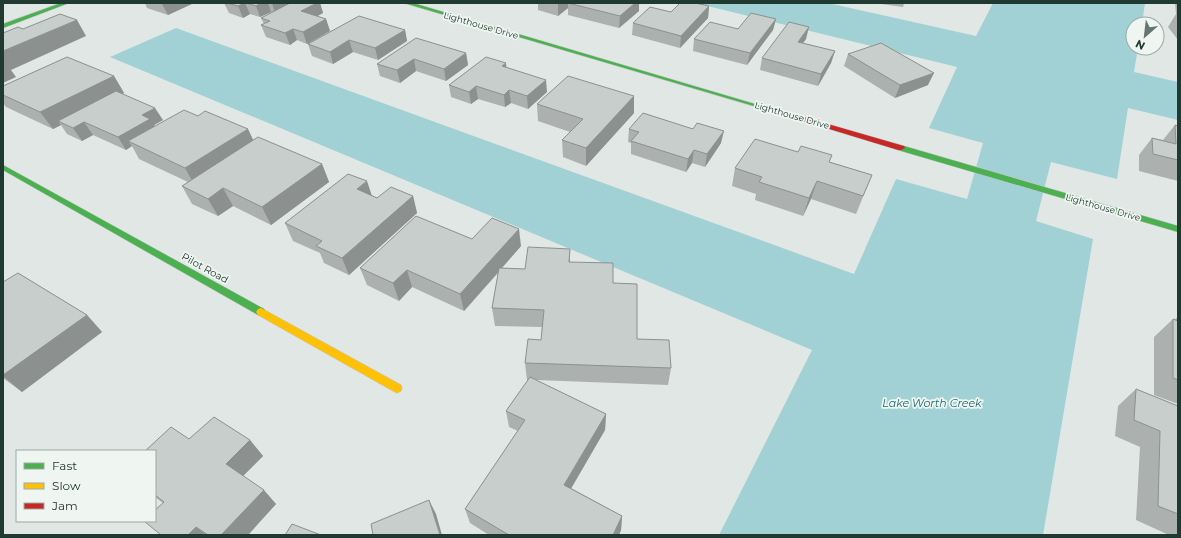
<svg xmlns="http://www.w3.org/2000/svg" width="1181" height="538" font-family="Montserrat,sans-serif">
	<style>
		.water { fill: #a2d1d5 }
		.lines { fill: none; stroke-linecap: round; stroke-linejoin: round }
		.fast-casing { stroke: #bdc5c1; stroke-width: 1 }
		.slow-casing { stroke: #bdc5c1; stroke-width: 1 }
		.jam-casing { stroke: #bdc5c1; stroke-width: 1 }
		.fast { fill: #4caf50; fill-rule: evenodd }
		.slow { fill: #ffc107; fill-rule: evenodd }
		.jam { fill: #c62828; fill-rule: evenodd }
		.wall { fill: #acb1af }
		.shaded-wall { fill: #8c908e }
		.building { fill: #c8cecb; stroke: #8c908e }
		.labels { text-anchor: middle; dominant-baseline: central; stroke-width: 3.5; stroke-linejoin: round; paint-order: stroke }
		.far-street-label { font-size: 9px; fill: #203931; stroke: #eff6f2 }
		.street-label { font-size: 10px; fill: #203931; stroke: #eff6f2 }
		.water-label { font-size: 11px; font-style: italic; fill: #1c6973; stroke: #eff6f2 }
	</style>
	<rect width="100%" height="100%" fill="#e1e7e4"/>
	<path class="water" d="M695,3H828L976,36L993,3H1145L1142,24H1133V48H1138L1134,72L1178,82V120L1128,108L1117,179L1051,162L1036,221L1093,239L1043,535H719L812,350L110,57L176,28L854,274L896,179L967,199L983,143L929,128L957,67Z"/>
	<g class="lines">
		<g class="fast-casing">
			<g id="fast">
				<path d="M61,3H69L3,28V24Z"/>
				<path d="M404,3H413L772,109L771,110H767Z"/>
				<path d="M898,146H904L1178,226V232L898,150Z"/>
				<path d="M3,165L264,309L266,312L264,315H258L3,170Z"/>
			</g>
		</g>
		<g class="slow-casing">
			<path id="slow" d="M261,308L401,385L402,388L401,391L397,393L393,391L258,315L256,312L258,309Z"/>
		</g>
		<g class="jam-casing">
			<path id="jam" d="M769,107L904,146L905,148L901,150H898L767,110V108Z"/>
		</g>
		<use href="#fast" class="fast"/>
		<use href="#slow" class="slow"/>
		<use href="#jam" class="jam"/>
	</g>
	<g class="wall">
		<path d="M145,3H194L168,15L147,8Z"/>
		<path d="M224,3H320L323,13L317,16L326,19L330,31L307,44L297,40L290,45L266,37L261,25L264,24L261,18L272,12H271L260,17L250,14L243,18L229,13Z"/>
		<path d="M538,3H639V11L619,28L568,15V8L558,16L538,10Z"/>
		<path d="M874,3H904L903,7Z"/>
		<path d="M1175,3H1178V40L1168,27L1176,14Z"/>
		<path d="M709,6L708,18L680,48L632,35L633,23L671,12Z"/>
		<path d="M776,19L773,30L747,65L693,51L694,39Z"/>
		<path d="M405,30L407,41L378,60L353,52L333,64L312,56L308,44Z"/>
		<path d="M806,39L803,43L835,51L831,63L818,86L760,70L762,58Z"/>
		<path d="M466,53L468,65L446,81L416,71L400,83L380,76L377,64Z"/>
		<path d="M848,54L928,85L895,98L844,66Z"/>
		<path d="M506,68L547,92L528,109L511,103L505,107L478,99L471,104L451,97L449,85Z"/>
		<path d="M114,76L124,93L122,94L163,120L154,125L155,126L253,140L322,164L329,182L271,225L233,206L218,216L192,204L182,186L188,182L139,159L132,146L126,150L93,135L82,141L67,134L61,125L53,129L6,107L3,103V86Z"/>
		<path d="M634,96V113L586,166L563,157L562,140L570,132L538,121L537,104Z"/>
		<path d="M1175,125L1178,126V181L1139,171V155L1152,138L1163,140Z"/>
		<path d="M629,129L721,143L705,167L692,163L686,172L631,154V143L628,142Z"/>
		<path d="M830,162L872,175L856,214L811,199L803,216L755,200L756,194L732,186L735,168Z"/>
		<path d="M372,196L377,198L413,196L417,213L349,275L324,263L320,253L293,241L285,223Z"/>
		<path d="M472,239L521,246L502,268L525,269L570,262L613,283L637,339L671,368L668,385L536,380L606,414L605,430L571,488L622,516L621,530L619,535H489L470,523L465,509L518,431L509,427L506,411L528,380H527L525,363L541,340L542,327L495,326L492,308L499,272L464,311L412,287L399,301L367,285L360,268Z"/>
		<path d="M3,282L87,315L102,332L22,392L3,378Z"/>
		<path d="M1178,317V404L1154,395V337L1173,319L1174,320Z"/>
		<path d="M1136,389L1178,406V535H1169L1136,520L1140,447L1115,436L1118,406Z"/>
		<path d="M189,439L250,440L263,456L243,476L276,504L248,535H161L163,503L155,497V451Z"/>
	</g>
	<g class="shaded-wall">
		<path d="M164,3H194L168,15L162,4Z"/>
		<path d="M245,3L250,14L243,18L238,6Z"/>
		<path d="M261,3H268L271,12L260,17L256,6Z"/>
		<path d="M272,3H292L275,13Z"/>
		<path d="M317,3H320L323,13L305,23L301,11Z"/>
		<path d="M559,3H575H568V8L558,16V4Z"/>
		<path d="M635,3H639V11L619,28L620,16Z"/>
		<path d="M709,6L708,18L680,48L681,36Z"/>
		<path d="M326,19L330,31L307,44L303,32Z"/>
		<path d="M776,19L773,30L747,65L750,53Z"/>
		<path d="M77,20L86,36L11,70L16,77L3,83V51Z"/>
		<path d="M809,27L806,39L795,54L798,42Z"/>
		<path d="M293,29L297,40L290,45L285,33Z"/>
		<path d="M405,30L407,41L378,60L375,48Z"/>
		<path d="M349,40L353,52L333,64L330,52Z"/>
		<path d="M835,51L831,63L818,86L821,74Z"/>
		<path d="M466,53L468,65L446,81L444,69Z"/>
		<path d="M414,59L416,71L400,83L397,70Z"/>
		<path d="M506,63L507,75L502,66Z"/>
		<path d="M934,73L928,85L895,98L900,85Z"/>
		<path d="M114,76L124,93L64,124L58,121L61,125L53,129L40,112Z"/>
		<path d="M546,80L547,92L528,109L527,96Z"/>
		<path d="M476,86L478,99L471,104L469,92Z"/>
		<path d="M509,90L511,103L505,107L504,95Z"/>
		<path d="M634,96V113L586,166V148Z"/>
		<path d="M155,108L163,120L154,125L157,131L128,141L132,146L126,150L118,137L142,115Z"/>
		<path d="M84,122L93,135L82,141L73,128Z"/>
		<path d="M248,129L256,146L195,186L185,168Z"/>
		<path d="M724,131L721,143L705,167L707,154Z"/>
		<path d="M694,150L692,163L686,172L688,159Z"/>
		<path d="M322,164L329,182L271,225L262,207Z"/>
		<path d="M367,181L373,199L357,189Z"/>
		<path d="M817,181L811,199L803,216L809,198Z"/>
		<path d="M223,188L233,206L218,216L208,199Z"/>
		<path d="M413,196L417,213L349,275L342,258Z"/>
		<path d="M519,229L521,246L464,311L460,294Z"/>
		<path d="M570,249V266L569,262Z"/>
		<path d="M407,270L412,287L399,301L393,283Z"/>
		<path d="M87,315L102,332L22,392L3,376V375Z"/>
		<path d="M606,414L605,430L565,499L564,485Z"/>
		<path d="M250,440L263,456L240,479L226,464Z"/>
		<path d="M264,490L276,504L248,535H221Z"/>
		<path d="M429,500L436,514L442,535H440Z"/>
		<path d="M622,516L621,530L619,535H613Z"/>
		<path d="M196,527L206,535H188Z"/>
	</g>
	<g class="building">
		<path d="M227,3H245L238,6Z"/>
		<path d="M246,3H261L256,6Z"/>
		<path d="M290,3H317L301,11L326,19L303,32L293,29L285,33L261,25L270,21L261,18Z"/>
		<path d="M568,3H635L620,16Z"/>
		<path d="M680,3H695L709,6L681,36L633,23L650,7L671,12Z"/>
		<path d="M751,13L776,19L750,53L694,39L710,22L738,29Z"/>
		<path d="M60,14L77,20L3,51V33L18,27L23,29Z"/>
		<path d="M359,16L405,30L375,48L349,40L330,52L308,44Z"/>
		<path d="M789,22L809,27L798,42L835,51L821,74L762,58Z"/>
		<path d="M416,38L466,53L444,69L414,59L397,70L377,64Z"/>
		<path d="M881,43L934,73L900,85L848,54Z"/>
		<path d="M67,57L114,76L40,112L3,95V86Z"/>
		<path d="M486,57L506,63L502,66L546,80L527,96L509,90L504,95L476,86L469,92L449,85Z"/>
		<path d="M568,76L634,96L586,148L562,140L583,119L537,104Z"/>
		<path d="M116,91L155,108L142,115L150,119L118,137L84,122L73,128L58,121Z"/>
		<path d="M184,110L198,116L205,111L248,129L185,168L128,141Z"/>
		<path d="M643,113L693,129L697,123L724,131L707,154L694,150L688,159L631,141L639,132L629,129Z"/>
		<path d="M1175,125L1178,126V160L1153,154L1152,138L1176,144Z"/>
		<path d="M258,137L322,164L262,207L223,188L208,199L182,186Z"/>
		<path d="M755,139L798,152L801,146L832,155L829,162L872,175L863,196L817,181L809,198L759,182L762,177L735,168Z"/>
		<path d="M348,174L367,181L357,189L377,198L391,187L413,196L342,258L316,246L322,241L285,223Z"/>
		<path d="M416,216L472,239L492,218L519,229L460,294L407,270L393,283L360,268Z"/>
		<path d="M528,247L570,249L569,262L613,263V283L637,284V339L669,340L671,368L525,363L528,339L541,340L544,310L492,308L499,268L525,269Z"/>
		<path d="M18,273L87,315L3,375V282Z"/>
		<path d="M1173,319L1178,321V380L1173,378Z"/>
		<path d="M530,377L606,414L564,485L622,516L613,535H509L465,509L525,420L506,411Z"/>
		<path d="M1136,389L1178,406V514L1158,506L1160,431L1134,420Z"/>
		<path d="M214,417L250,440L226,464L264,490L221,535H208L196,527L188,535H161L144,521H155V510L164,502L155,495V451H145L171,427L189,439Z"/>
		<path d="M429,500L440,535H373L371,524Z"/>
		<path d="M292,524L321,535H285Z"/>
	</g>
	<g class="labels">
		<g class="far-street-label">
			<text transform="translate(481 25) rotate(16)">Lighthouse Drive</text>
			<text transform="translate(792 115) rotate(16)">Lighthouse Drive</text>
			<text transform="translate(1103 207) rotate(16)">Lighthouse Drive</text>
		</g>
		<g class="street-label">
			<text transform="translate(205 268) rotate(29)">Pilot Road</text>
		</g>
		<g class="water-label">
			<text x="932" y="403">Lake Worth Creek</text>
		</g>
	</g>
	<rect width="1181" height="538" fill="none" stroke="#203931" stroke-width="8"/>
	<rect x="16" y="450" width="140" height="72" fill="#eff6f2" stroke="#9caaa5"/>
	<rect x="24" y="463" width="20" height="6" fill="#4caf50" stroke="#9caaa5"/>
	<text x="52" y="470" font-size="12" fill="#203931">Fast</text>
	<rect x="24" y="483" width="20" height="6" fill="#ffc107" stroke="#9caaa5"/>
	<text x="52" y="490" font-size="12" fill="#203931">Slow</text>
	<rect x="24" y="503" width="20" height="6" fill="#c62828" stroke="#9caaa5"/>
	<text x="52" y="510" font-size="12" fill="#203931">Jam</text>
	<g transform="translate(1145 36) rotate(208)"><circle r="19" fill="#eff6f2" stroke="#9caaa5"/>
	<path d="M0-3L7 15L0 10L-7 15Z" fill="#647670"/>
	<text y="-6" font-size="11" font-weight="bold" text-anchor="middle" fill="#203931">N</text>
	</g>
</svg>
